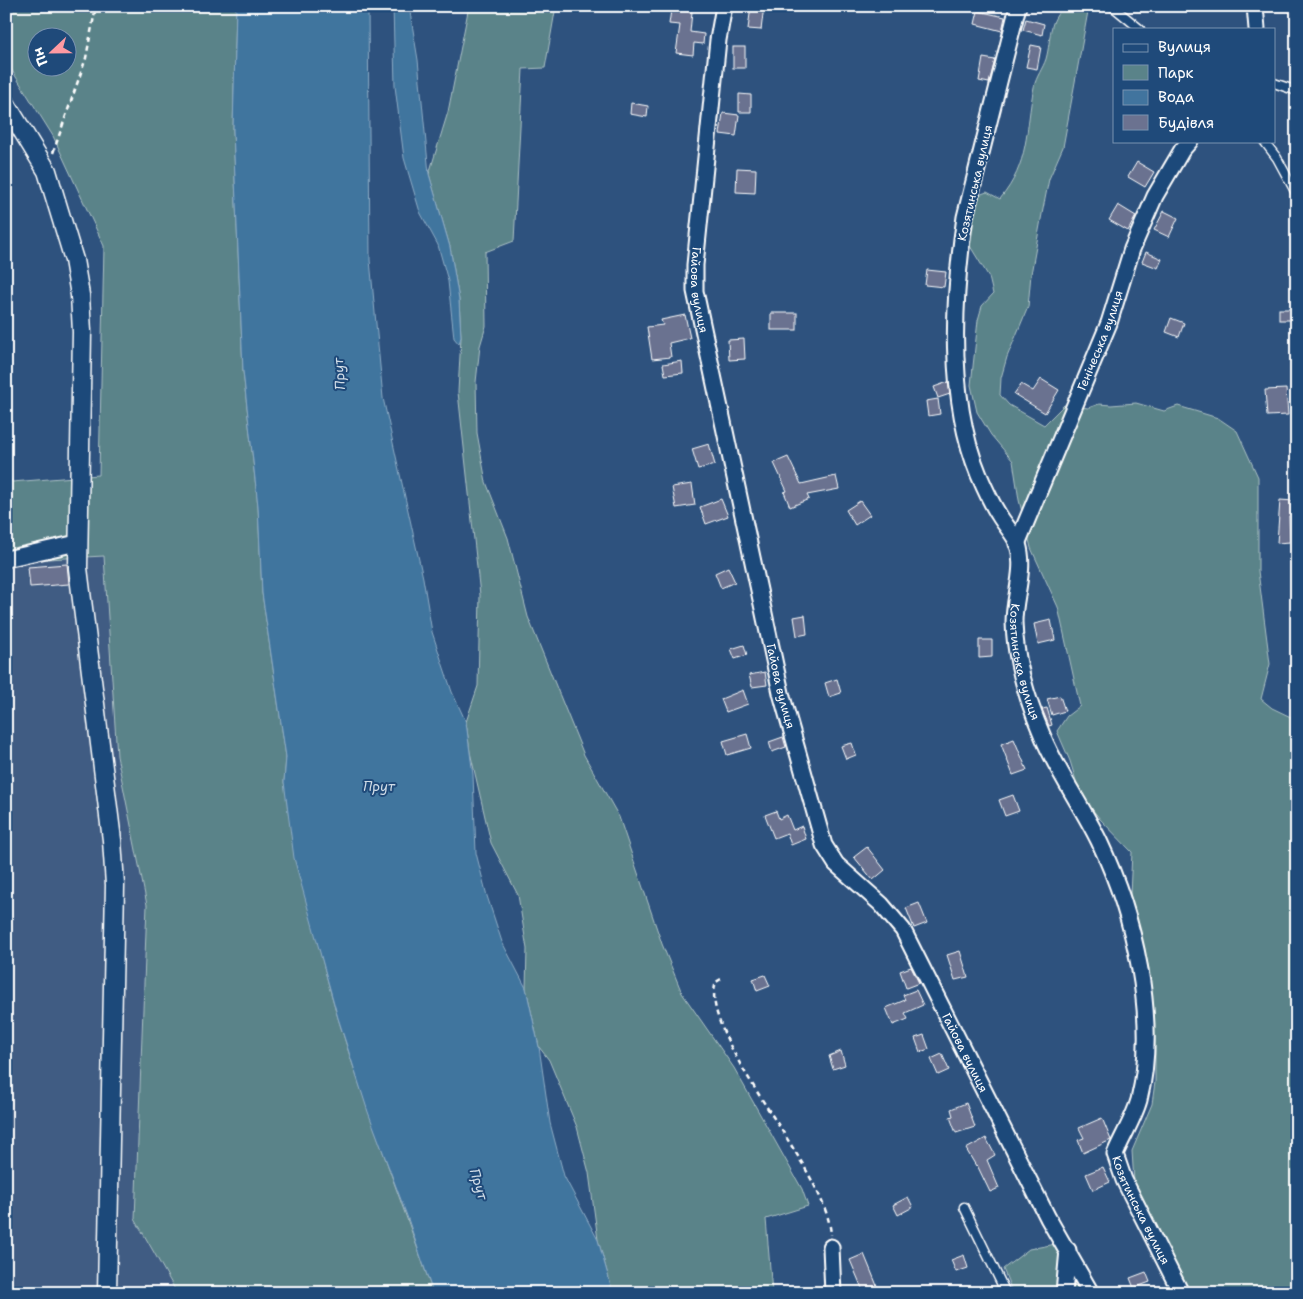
<svg xmlns="http://www.w3.org/2000/svg" width="1303" height="1299" font-family="'Shantell Sans',sans-serif">
	<style>
		.built { fill: #405c83 }
		.green { fill: #5a8389; stroke: #acc1c4; fill-rule: evenodd }
		.water { fill: #41749e; stroke: #8dacc5 }
		.building { fill: #6b7290; stroke: #fff }
		.lines { fill: none; stroke-linecap: round; stroke-linejoin: round }
		.service-casing { stroke: #fff; stroke-width: 11 }
		.minor-casing { stroke: #fff; stroke-width: 19 }
		.tertiary-casing { stroke: #fff; stroke-width: 21 }
		.path { stroke: #fff; stroke-width: 2.5; stroke-dasharray: 5 4; stroke-linecap: butt }
		.service { stroke: #1f4a7a; stroke-width: 8 }
		.minor { stroke: #1f4a7a; stroke-width: 15 }
		.tertiary { stroke: #1f4a7a; stroke-width: 18 }
		.labels { text-anchor: middle; dominant-baseline: central; stroke-width: 4; stroke-linejoin: round; paint-order: stroke }
		.street-label { font-size: 12px; fill: #fff; stroke: #1f4a7a }
		.water-label { font-size: 14px; font-style: italic; fill: #d0dce7; stroke: #1f4a7a }
	</style>
	<rect width="100%" height="100%" fill="#2e527e"/>
	<filter id="ink" filterUnits="userSpaceOnUse"><feTurbulence type="fractalNoise" baseFrequency=".02" numOctaves="2"/><feDisplacementMap in="SourceGraphic" scale="10" xChannelSelector="R" yChannelSelector="G"/><feConvolveMatrix kernelMatrix="1 2 1 2 8 2 1 2 1" color-interpolation-filters="sRGB"/></filter>
	<g filter="url(#ink)">
		<path class="built" d="M104,556L117,756L147,905L135,1219L177,1293H6V567L29,560Z"/>
		<g class="green">
			<path d="M6,6H236L233,130L243,371L258,506L262,593L286,757L284,782C300,861 315,940 338,1018C366,1111 402,1201 433,1293H177L135,1219L147,905L117,756L104,556L29,560L6,567V471L12,482L99,475L104,246L53,136L6,61ZM38,38H68V68H38Z"/>
			<path d="M469,6H556L545,68L523,69L514,241L485,252L486,326L480,346L476,382L477,433L486,482L508,538L528,617L584,755L619,817L662,944L682,993L734,1068L802,1189L808,1206L766,1219L772,1293H613L598,1240L589,1173L577,1127L549,1060L539,1047L526,988L527,949L518,895L491,843L470,752L466,722L478,686L480,595L458,392L461,337L459,300L450,247L429,174L448,112Z"/>
			<path d="M1065,6H1089L1063,147L1049,179L1042,214L1031,274L1028,307L1007,357L1001,378L1000,395L1009,405L1044,425L1064,405L1088,408L1099,404L1111,405L1136,403L1164,411L1178,406L1218,418L1237,431L1258,477V571L1270,664L1261,699L1272,708L1297,720V1293H1188L1134,1182L1132,1151L1152,1104L1155,1082V1040L1149,969L1130,895L1132,852L1100,819L1080,794L1070,761L1057,731L1067,716L1080,706L1058,607L1031,548L1019,500L1013,461L991,435L977,412L971,385L978,320L982,306L993,294L989,277L970,246L969,220L973,197L987,192L1000,199C1030,163 1025,131 1034,87C1036,77 1043,68 1046,59C1052,37 1047,22 1065,6Z"/>
			<path d="M1056,1244L1084,1293H1013L1003,1269L1029,1249Z"/>
		</g>
		<g class="water">
			<path d="M236,6H368L370,260L383,398L423,578L432,632L452,692L466,722L473,775L476,853L487,896L502,942L526,988L539,1047L550,1123L564,1176L598,1240L613,1293H433L407,1216L368,1112L338,1018L294,858L284,782L286,757L262,593L258,506L243,371L233,130Z"/>
			<path d="M393,6H409L418,60L429,174L450,247L459,300L461,337L459,344L454,338L448,281L438,245L420,212L404,158L395,86Z"/>
		</g>
		<g class="building">
			<path d="M751,6H764L761,30L748,29Z"/>
			<path d="M671,10L692,12L690,32L704,34L703,44L694,43L693,55L676,53L680,25L669,24Z"/>
			<path d="M978,11L1005,17L1002,31L975,24Z"/>
			<path d="M1026,19L1044,24L1042,35L1023,30Z"/>
			<path d="M1031,45L1041,47L1037,69L1026,67Z"/>
			<rect x="733" y="47" width="12" height="21"/>
			<path d="M983,58L995,60L989,83L979,81Z"/>
			<path d="M739,94L751,95V112H739Z"/>
			<path d="M631,103L648,106L647,117L630,114Z"/>
			<path d="M723,113L739,115L736,136L720,134Z"/>
			<path d="M1137,162L1154,172L1145,187L1128,177Z"/>
			<path d="M737,168L756,169L755,193L736,192Z"/>
			<path d="M1118,205L1136,216L1128,231L1109,220Z"/>
			<path d="M1164,211L1178,218L1169,237L1154,230Z"/>
			<path d="M1146,252L1162,259L1158,268L1142,262Z"/>
			<path d="M927,270L946,272L944,287L925,285Z"/>
			<rect x="1279" y="309" width="13" height="11"/>
			<rect x="771" y="313" width="26" height="17"/>
			<path d="M685,315L690,338L669,343L671,357L652,359L647,327L663,325L661,320Z"/>
			<path d="M1171,318L1184,323L1179,337L1166,332Z"/>
			<path d="M744,339L745,359L729,360L728,340Z"/>
			<path d="M682,361L683,373L665,375L663,364Z"/>
			<path d="M1041,379L1059,390L1045,413L1014,394L1021,384L1033,391Z"/>
			<path d="M948,382L950,394L938,398L934,387Z"/>
			<path d="M1286,389L1288,415L1267,416L1265,390Z"/>
			<path d="M938,399L940,414L928,416L926,401Z"/>
			<path d="M709,444L715,465L698,469L692,449Z"/>
			<path d="M788,457L801,484L836,476L839,489L807,495L809,499L790,507L784,492L787,491L774,463Z"/>
			<path d="M692,484L695,505L676,508L672,487Z"/>
			<path d="M721,499L728,516L706,524L700,507Z"/>
			<path d="M1280,500L1294,501V516H1289L1290,542L1277,543Z"/>
			<path d="M860,501L870,515L855,525L846,510Z"/>
			<path d="M67,564L69,584L30,587L28,567Z"/>
			<path d="M728,567L735,582L721,588L715,573Z"/>
			<path d="M805,615L807,634L797,636L794,617Z"/>
			<path d="M1051,620L1055,640L1038,644L1034,624Z"/>
			<path d="M979,640H992V657L979,658Z"/>
			<path d="M744,645L747,655L735,659L731,649Z"/>
			<path d="M765,672L767,685L752,687L749,675Z"/>
			<path d="M837,679L841,693L829,697L825,683Z"/>
			<path d="M743,690L748,704L726,712L721,699Z"/>
			<path d="M1060,696L1065,711L1052,715L1047,699Z"/>
			<path d="M1047,708L1052,725L1049,726L1042,709Z"/>
			<path d="M747,734L751,748L727,755L723,741Z"/>
			<path d="M783,737L786,747L772,752L769,742Z"/>
			<path d="M1014,739L1027,770L1013,775L1001,744Z"/>
			<path d="M852,743L856,755L846,759L841,746Z"/>
			<path d="M1013,795L1019,811L1005,816L999,800Z"/>
			<path d="M776,811L779,819L787,815L793,830L802,826L806,839L791,845L787,833L774,838L765,815Z"/>
			<path d="M867,847L885,870L873,880L854,857Z"/>
			<path d="M919,903L927,923L914,928L906,908Z"/>
			<path d="M960,951L968,977L955,980L947,955Z"/>
			<path d="M911,967L919,983L906,988L900,971Z"/>
			<path d="M765,975L770,986L757,991L753,979Z"/>
			<path d="M916,990L923,1005L905,1013L908,1019L893,1025L886,1008L905,1000L903,995Z"/>
			<path d="M924,1035L929,1049L920,1052L915,1038Z"/>
			<path d="M841,1051L845,1065L833,1069L829,1056Z"/>
			<path d="M942,1054L949,1070L938,1075L931,1059Z"/>
			<path d="M966,1103L975,1127L956,1133L950,1117L953,1116L951,1109Z"/>
			<path d="M1102,1118L1111,1140L1083,1153L1078,1140L1084,1138L1079,1128Z"/>
			<path d="M986,1138L995,1155L987,1160L999,1188L990,1192L977,1165L976,1166L966,1149Z"/>
			<path d="M1103,1167L1110,1182L1093,1190L1086,1174Z"/>
			<path d="M908,1197L913,1207L898,1215L893,1205Z"/>
			<path d="M864,1254L880,1293H864L850,1260Z"/>
			<path d="M964,1255L968,1268L956,1272L951,1260Z"/>
			<path d="M1146,1272L1150,1282L1134,1288L1130,1278Z"/>
		</g>
		<g class="lines">
			<g class="service-casing">
				<g id="service">
					<path d="M1112,6L1140,29"/>
					<path d="M1274,83L1297,91"/>
					<path d="M1264,141L1277,158L1297,195"/>
					<path d="M964,1207L1006,1293"/>
				</g>
			</g>
			<g class="minor-casing">
				<g id="minor">
					<path id="s1" d="M724,6L718,40L695,265V291L781,693L824,845L836,864L881,904L903,930L1048,1218L1091,1293"/>
					<path id="s2" d="M1018,6L965,217C953,299 947,398 979,475C985,489 991,503 999,515C1004,524 1014,534 1018,544C1026,570 1014,596 1014,622C1015,660 1028,702 1043,737C1058,773 1082,806 1099,841C1134,915 1159,1019 1139,1100C1134,1118 1122,1137 1115,1154L1124,1180L1181,1293"/>
					<path d="M1255,6L1257,29"/>
					<path id="s3" d="M1017,544L1109,323L1132,249L1155,196L1182,150L1190,141"/>
					<path d="M6,559L77,543"/>
					<path d="M831,1247L833,1293"/>
					<path d="M1064,1293L1068,1250"/>
				</g>
			</g>
			<g class="tertiary-casing">
				<path id="tertiary" d="M6,104L47,171L74,260L80,295L82,332L78,568L112,840L115,885L107,1293"/>
			</g>
			<g class="path">
				<path d="M53,153L86,58L96,6"/>
				<path d="M721,979L716,982C697,1038 827,1167 831,1235"/>
			</g>
			<use href="#service" class="service"/>
			<use href="#minor" class="minor"/>
			<use href="#tertiary" class="tertiary"/>
		</g>
	</g>
	<g class="labels">
		<g class="street-label">
			<text transform="translate(975 183) rotate(-77)">Козятинська вулиця</text>
			<text stroke="none"><textPath href="#s1" startOffset="286">Гайова вулиця</textPath></text>
			<text stroke="none"><textPath href="#s3" startOffset="220">Генічеська вулиця</textPath></text>
			<text stroke="none"><textPath href="#s2" startOffset="678">Козятинська вулиця</textPath></text>
			<text stroke="none"><textPath href="#s1" startOffset="691">Гайова вулиця</textPath></text>
			<text stroke="none"><textPath href="#s1" startOffset="1110">Гайова вулиця</textPath></text>
			<text stroke="none"><textPath href="#s2" startOffset="1262">Козятинська вулиця</textPath></text>
		</g>
		<g class="water-label">
			<text transform="translate(339 374) rotate(-94)">Прут</text>
			<text x="379" y="786">Прут</text>
			<text transform="translate(479 1184) rotate(73)">Прут</text>
		</g>
	</g>
	<rect width="1303" height="1299" fill="none" stroke="#1f4a7a" stroke-width="25"/>
	<rect x="12" y="12" width="1278" height="1274" fill="none" stroke="#fff" stroke-width="2" filter="url(#ink)"/>
	<rect x="1113" y="28" width="162" height="115" fill="#1f4a7a" stroke="#7992af"/>
	<rect x="1123" y="44" width="25" height="8" fill="#1f4a7a" stroke="#7992af"/>
	<text x="1158" y="52" font-size="15" fill="#ffffff">Вулиця</text>
	<rect x="1123" y="65" width="25" height="15" fill="#5a8389" stroke="#7992af"/>
	<text x="1158" y="78" font-size="15" fill="#ffffff">Парк</text>
	<rect x="1123" y="90" width="25" height="15" fill="#41749e" stroke="#7992af"/>
	<text x="1158" y="102" font-size="15" fill="#ffffff">Вода</text>
	<rect x="1123" y="115" width="25" height="15" fill="#6b7290" stroke="#7992af"/>
	<text x="1158" y="128" font-size="15" fill="#ffffff">Будівля</text>
	<g transform="translate(52 52) rotate(248)"><circle r="24" fill="#1f4a7a" stroke="#7992af"/>
	<path d="M0-4L9 19L0 12L-9 19Z" fill="#ff9aa2"/>
	<text y="-8" font-size="14" font-weight="bold" text-anchor="middle" fill="#ffffff">Пн</text>
	</g>
</svg>
